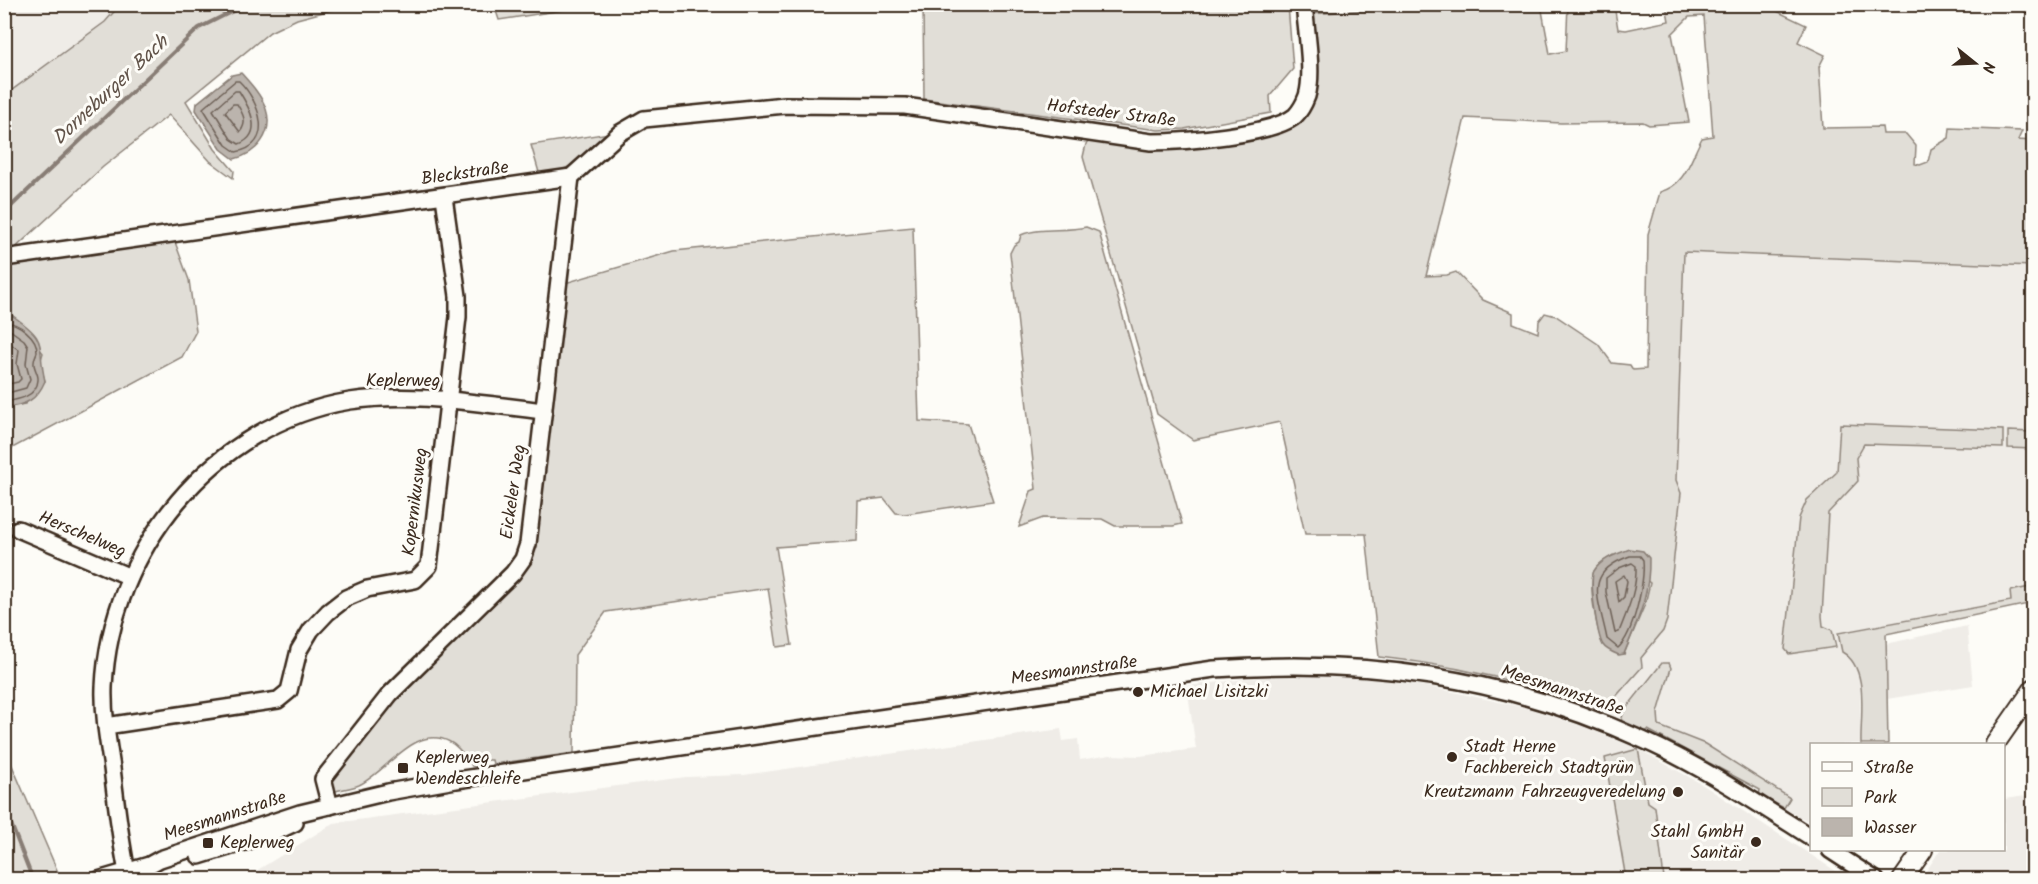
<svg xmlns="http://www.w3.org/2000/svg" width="2038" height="884" font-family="Kalam,sans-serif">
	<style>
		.built { fill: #efece7 }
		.green { fill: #e1ded7; stroke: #8e847a; stroke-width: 1.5; fill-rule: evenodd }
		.water { fill: #bbb4ad; stroke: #887d74; stroke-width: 1.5 }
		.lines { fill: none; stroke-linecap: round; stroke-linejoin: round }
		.shore { stroke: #6e6157; stroke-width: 1.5 }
		.stream { stroke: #887d74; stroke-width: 4 }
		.minor-casing { stroke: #3b2a1e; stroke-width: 20 }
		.tertiary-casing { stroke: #3b2a1e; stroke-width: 22 }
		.minor { stroke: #fdfcf7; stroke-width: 15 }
		.tertiary { stroke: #fdfcf7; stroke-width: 18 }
		.poi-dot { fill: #3b2a1e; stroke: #fdfcf7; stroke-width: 2 }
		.labels { text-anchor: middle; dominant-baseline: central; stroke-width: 6; stroke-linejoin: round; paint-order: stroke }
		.street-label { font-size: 18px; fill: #3b2a1e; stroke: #fdfcf7 }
		.poi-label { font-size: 18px; fill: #3b2a1e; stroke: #fdfcf7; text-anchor: start }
		.water-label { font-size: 20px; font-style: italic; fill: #615349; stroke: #fdfcf7 }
	</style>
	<rect width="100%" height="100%" fill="#fdfcf7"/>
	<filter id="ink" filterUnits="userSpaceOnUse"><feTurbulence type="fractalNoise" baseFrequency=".0167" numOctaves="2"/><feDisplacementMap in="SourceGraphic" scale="12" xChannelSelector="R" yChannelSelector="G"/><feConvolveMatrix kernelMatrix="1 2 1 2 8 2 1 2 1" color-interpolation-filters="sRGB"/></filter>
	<g filter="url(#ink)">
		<g class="built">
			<path d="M5,5H120L105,22L5,96Z"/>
			<path d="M1684,252L2033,266V596L2029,587L2012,600L1852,630L1842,652L1848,656L1860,676L1861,744H1812L1811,823L1784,808L1790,797L1705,744L1659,726L1658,713L1620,716V718L1603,711L1642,668L1641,658L1657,640L1681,493L1676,480Z"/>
			<path d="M1967,626L1973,685L1887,699L1886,644Z"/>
			<path d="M1303,676L1373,679L1426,686L1527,708L1584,727L1638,749L1700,783L1848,879H1664L1655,807L1648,802L1638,750L1605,758L1626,879L238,880L246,877L334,823L686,777L744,775L1061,729L1063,741L1078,739L1080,760L1110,755L1140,756L1196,749L1187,686L1254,678Z"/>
			<path d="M2033,795V879H1921L1940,850H2004V799Z"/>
		</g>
		<g class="green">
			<path d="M1399,4L1454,5L1455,8L1488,4L1541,5L1550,54L1566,51L1568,5H1585L1586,10L1614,5L1618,29L1626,30L1669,21L1666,5H1764L1806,25L1798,42L1825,55L1819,67L1823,128L1882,127L1883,134H1906L1916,146L1915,164L1920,165L1928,162L1931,149L1949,138L1950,128L2022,131L2018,140L2033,141V266L1684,252L1676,480L1681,493L1667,620L1663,631L1641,658L1642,667L1603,711C1531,683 1456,665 1379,657L1366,534H1305L1280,422L1193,440L1157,414L1083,157L1086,144L1093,139L1149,145L1301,120L1311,103L1309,14L1399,8ZM1704,16L1713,136L1702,138C1690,160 1686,185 1660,192L1648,234L1646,369L1633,370L1630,365L1612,363L1598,344L1556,316L1545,313L1539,321L1538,333L1513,323V313L1483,300L1456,272L1447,275L1426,276L1465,118L1561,123L1643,122L1649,125L1689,122L1672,34L1689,17ZM1613,555L1650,583L1645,604L1624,654L1603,645C1597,631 1589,590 1593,574C1595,565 1606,560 1613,555Z"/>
			<path d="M120,5H350L297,19L270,32L186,101L215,149L234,171L233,178L210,161L169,115L103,167L12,251L5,254L4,96L105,22Z"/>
			<path d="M494,5V4L594,5L499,20Z"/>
			<path d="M923,5H1288L1293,69L1270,96L1271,113L1184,129L1158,130L924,99Z"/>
			<path d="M609,133C583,157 576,169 540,176L531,145Z"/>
			<path d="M913,227L919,421L968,424L993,501L905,514L896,513L884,498L858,501L857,541L776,547L792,645L777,647L768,588L606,612L575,655L574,753L493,764L492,760H479V766H472C466,758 460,747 450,742C415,723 387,772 359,785C352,788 343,789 336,791L332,775L386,706L519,572L565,283L674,251Z"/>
			<path d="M1086,227L1099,232L1182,524L1173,526H1115L1102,519L1043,518L1019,527L1031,491L1036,489L1010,253L1014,245L1019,242L1021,235C1040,227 1065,232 1086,227Z"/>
			<path d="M175,242L189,280L196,331L182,357L5,452V407L25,404L45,381L40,363L43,353L13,316H5V262Z"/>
			<path d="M1840,424L2003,430V448L1864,444L1856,458L1858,481L1828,513L1822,616L1823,626L1832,630L1836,647L1789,654L1785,649L1799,518L1807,500L1837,472Z"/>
			<path d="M2008,431L2033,432V449L2008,448Z"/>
			<path d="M2030,587L2033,603L1886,634L1888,744H1861C1860,716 1870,668 1842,652L1838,633L2011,601L2010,591Z"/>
			<path d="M1662,663H1669L1671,668L1658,713L1659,726L1705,744L1790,798L1784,808L1759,795L1760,790L1648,730L1644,733L1621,721L1624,711Z"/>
			<path d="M4,748L5,749L60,877L51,880L5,879Z"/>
			<path d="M1638,749L1648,802L1655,807L1664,879H1626L1605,758Z"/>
		</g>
		<g class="water">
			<path d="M241,73C250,83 262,96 266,109C274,133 257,154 234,159L221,149L196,110L197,103L232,75Z"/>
			<path d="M5,316H13C50,342 36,342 45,381C37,400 25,406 5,407Z"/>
			<path d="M1630,549L1643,551L1649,558C1650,596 1638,619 1624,654L1619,655C1614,653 1606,650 1603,645C1597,636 1589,580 1594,571C1602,558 1617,554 1630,549Z"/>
		</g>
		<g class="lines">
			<g class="shore">
				<path d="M235,81H239C259,100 276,145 236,152L226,145L203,108Z"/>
				<path d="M235,91H239C249,107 265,134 239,144L231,139L213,110Z"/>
				<path d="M233,104H237C243,114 248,122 240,132L225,112Z"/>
				<path d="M4,322C18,322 38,337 37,352C36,355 34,358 34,362C33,368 39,374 38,380C37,397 17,400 4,402"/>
				<path d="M4,330H10L24,340L28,346L26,364L30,379L26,388L4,394"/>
				<path d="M4,339L19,350L17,364L21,379L18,382L4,385"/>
				<path d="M1630,556H1640L1643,560C1645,581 1634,634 1618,648L1607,639C1599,598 1582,573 1630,556Z"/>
				<path d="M1632,563L1636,566C1637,590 1628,609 1619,632L1615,633L1606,592V578L1619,568Z"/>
				<path d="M1624,575L1627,581L1624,597L1619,602L1615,581Z"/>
			</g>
			<g class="stream">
				<path d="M4,213L199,28L247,4"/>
				<path d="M4,806L33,880"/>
			</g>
			<g class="minor-casing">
				<g id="minor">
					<path d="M2030,4L2034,6"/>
					<path d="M4,258L571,177L620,133L644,119L785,105L905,106L1151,142C1181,142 1272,135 1295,116C1300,111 1304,104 1307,96C1314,73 1306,30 1304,4"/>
					<path d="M18,529L130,577"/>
					<path d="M106,726L278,700L289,691L299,650L311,630L328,612L346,598L367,589L415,580L429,566L458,317V296L444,197"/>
					<path d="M330,806L323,779L390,694L513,573L523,559L528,544L571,177"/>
					<path d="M1830,850L1876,880"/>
					<path d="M199,856L271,834L295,823"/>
					<path d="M127,872C120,837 116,803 112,768C108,742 103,714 104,687C110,551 213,423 350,401C414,391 480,404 544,411"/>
					<path d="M98,880L149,865L160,859L300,813L388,792L456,780L1214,669C1366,658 1503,676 1643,740C1702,766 1757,803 1812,838"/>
				</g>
			</g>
			<g class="tertiary-casing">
				<g id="tertiary">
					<path d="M1995,744L2034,688"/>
					<path d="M1902,880L1923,850"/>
				</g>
			</g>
			<use href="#minor" class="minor"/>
			<use href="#tertiary" class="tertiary"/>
		</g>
	</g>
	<g class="poi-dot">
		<circle cx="1138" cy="692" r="6"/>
		<circle cx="1452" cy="757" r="6"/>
		<rect x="397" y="762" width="12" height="12" rx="3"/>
		<circle cx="1678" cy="792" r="6"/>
		<circle cx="1756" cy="842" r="6"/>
		<rect x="202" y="837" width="12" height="12" rx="3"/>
	</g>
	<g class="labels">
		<g class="street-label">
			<text transform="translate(1111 114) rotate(7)">Hofsteder Straße</text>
			<text transform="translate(465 174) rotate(-8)">Bleckstraße</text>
			<text x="403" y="381">Keplerweg</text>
			<text transform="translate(514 492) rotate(-82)">Eickeler Weg</text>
			<text transform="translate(416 502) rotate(-83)">Kopernikusweg</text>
			<text transform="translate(82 535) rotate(23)">Herschelweg</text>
			<text transform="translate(1074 671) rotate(-8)">Meesmannstraße</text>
			<text transform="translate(1562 691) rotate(18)">Meesmannstraße</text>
			<text transform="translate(225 817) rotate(-18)">Meesmannstraße</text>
		</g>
		<g class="poi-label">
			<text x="1150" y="692">Michael Lisitzki</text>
			<text x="1464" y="747">Stadt Herne<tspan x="1464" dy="21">Fachbereich Stadtgrün</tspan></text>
			<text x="415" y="758">Keplerweg<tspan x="415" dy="21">Wendeschleife</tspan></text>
			<text x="1666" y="792" text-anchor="end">Kreutzmann Fahrzeugveredelung</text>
			<text x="1744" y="832" text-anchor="end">Stahl GmbH<tspan x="1744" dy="21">Sanitär</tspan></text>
			<text x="220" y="843">Keplerweg</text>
		</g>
		<g class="water-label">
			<text transform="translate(111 91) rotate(-43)">Dorneburger Bach</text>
		</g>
	</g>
	<rect width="2038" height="884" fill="none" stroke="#fdfcf7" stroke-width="24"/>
	<rect x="12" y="12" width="2014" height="860" fill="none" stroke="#3b2a1e" stroke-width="2" filter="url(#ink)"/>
	<rect x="1810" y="743" width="195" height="108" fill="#fdfcf7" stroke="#afa8a0" stroke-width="1.5"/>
	<rect x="1822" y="762" width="30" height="9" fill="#fdfcf7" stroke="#afa8a0" stroke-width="1.5"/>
	<text x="1864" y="773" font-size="18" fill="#3b2a1e">Straße</text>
	<rect x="1822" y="788" width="30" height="18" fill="#e1ded7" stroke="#afa8a0" stroke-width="1.5"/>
	<text x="1864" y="803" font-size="18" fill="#3b2a1e">Park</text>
	<rect x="1822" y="818" width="30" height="18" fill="#bbb4ad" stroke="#afa8a0" stroke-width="1.5"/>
	<text x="1864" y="833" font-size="18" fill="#3b2a1e">Wasser</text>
	<g transform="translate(1975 63) rotate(108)" stroke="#fdfcf7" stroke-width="4.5" paint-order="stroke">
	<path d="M0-4.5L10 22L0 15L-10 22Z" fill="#3b2a1e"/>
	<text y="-9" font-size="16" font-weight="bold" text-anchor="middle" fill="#3b2a1e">N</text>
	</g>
</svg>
